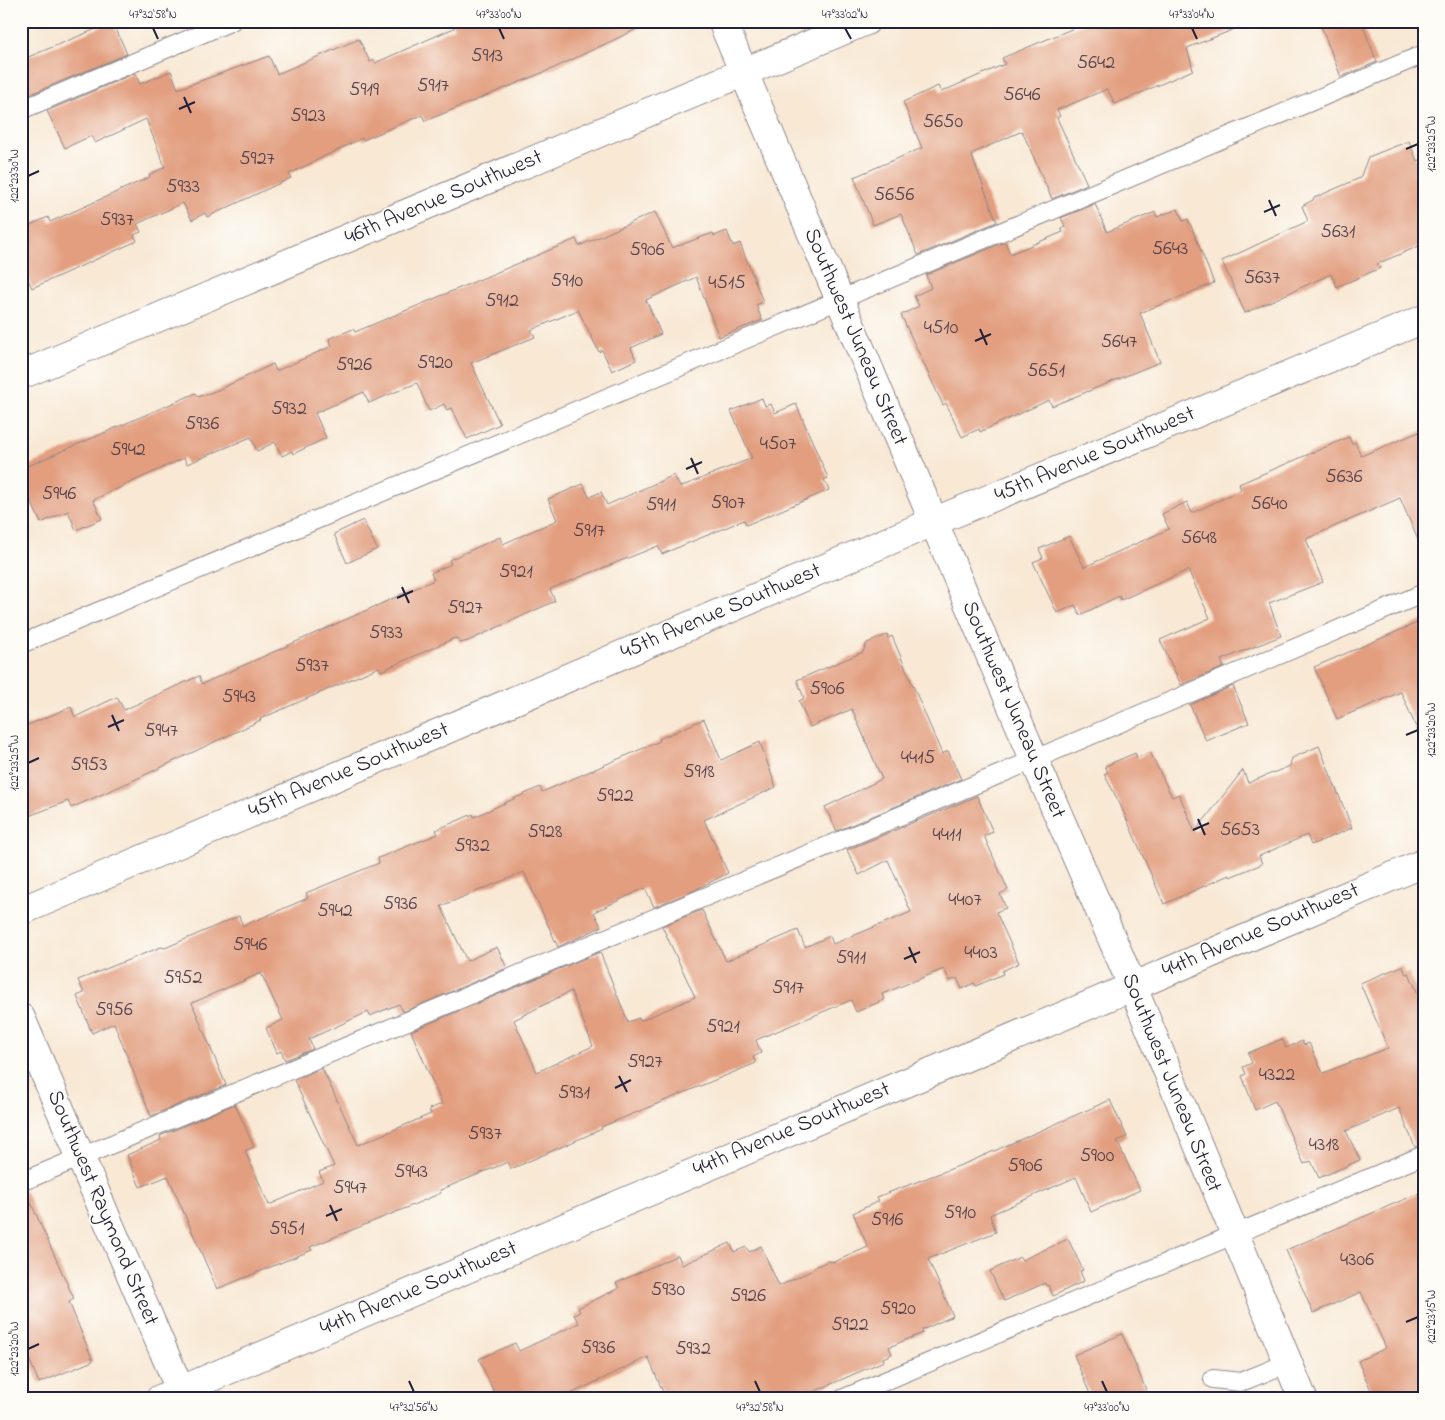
<svg xmlns="http://www.w3.org/2000/svg" width="1445" height="1420" font-family="'Indie Flower',sans-serif">
	<style>
		.building { fill: #e29e7f; fill-rule: evenodd }
		.lines { fill: none; stroke-linecap: round; stroke-linejoin: round }
		.service-casing { stroke: #8d8588; stroke-width: 20 }
		.minor-casing { stroke: #8d8588; stroke-width: 30 }
		.service { stroke: #fff; stroke-width: 18 }
		.minor { stroke: #fff; stroke-width: 28 }
		.ticks { fill: none; stroke: #22223b; stroke-width: 2 }
		.labels { text-anchor: middle; dominant-baseline: central; stroke-width: 4; stroke-linejoin: round; paint-order: stroke }
		.number-label { font-size: 20px; fill: #52414c }
		.street-label { font-size: 22px; fill: #22223b; stroke: #fdfcf7 }
		.neatline { fill: none; stroke: #22223b; stroke-width: 2 }
		.ticks-label { font-size: 12px; text-anchor: middle; fill: #22223b }
	</style>
	<rect width="100%" height="100%" fill="#fdfcf7"/>
	<filter id="ink" filterUnits="userSpaceOnUse"><feTurbulence type="fractalNoise" baseFrequency=".02" numOctaves="2"/><feDisplacementMap in="SourceGraphic" scale="10" xChannelSelector="R" yChannelSelector="G"/><feConvolveMatrix kernelMatrix="1 2 1 2 8 2 1 2 1" color-interpolation-filters="sRGB"/></filter>
	<filter id="wash" filterUnits="userSpaceOnUse"><feTurbulence type="fractalNoise" baseFrequency=".0096" numOctaves="4" result="noise"/><feDisplacementMap in="SourceGraphic" scale="20" xChannelSelector="R" yChannelSelector="G"/><feGaussianBlur stdDeviation="1.12" result="paint"/><feColorMatrix in="noise" values="0 0 0 0 0 0 0 0 0 0 0 0 0 0 0 0 0 1.4 0 .05"/><feComposite in="paint" operator="in"/></filter>
	<g filter="url(#wash)">
		<rect width="100%" height="100%" fill="#f8e8d4"/>
		<g id="blocks">
			<g class="building">
				<path d="M451,21H654L554,68L425,121L422,115L363,140L362,138L289,174L291,178L207,217L205,213L192,220L183,203L137,224L141,232L134,235L137,241L32,288L21,265V229L48,217L50,222L150,177L149,175L165,167L146,119L95,143L91,136L65,148L47,111L135,73L140,84L171,71L178,89L269,56L277,74L359,39L370,62L374,60L375,63L454,28Z"/>
				<path d="M1091,21L1250,23L1187,48L1193,70L1115,104L1107,89L1057,110L1060,116L1057,118L1087,184L1052,199L1022,131L971,154L997,222L918,255L901,214L873,225L854,177L922,148L903,102L938,86L941,92L1005,64L1002,58Z"/>
				<path d="M1319,21H1361L1377,62L1341,77Z"/>
				<path d="M113,22L127,54L21,98V60Z"/>
				<path d="M1409,141L1417,161L1424,159V244L1377,264L1380,268L1337,287L1331,274L1245,313L1222,261L1308,221L1302,206L1313,200L1314,198L1360,178L1368,157Z"/>
				<path d="M1095,204L1107,232L1155,212L1157,217L1178,209L1183,221L1188,219L1214,283L1140,313L1160,362L1052,406L1049,400L980,432L979,429L962,437L946,403L943,405L901,315L919,306L914,296L931,288L926,275L1005,242L1010,254L1063,232L1061,228L1065,226L1061,218Z"/>
				<path d="M655,212L672,248L713,233L714,236L727,231L733,246L740,243L763,302L756,305L762,320L719,337L696,277L646,300L661,334L631,348L636,360L612,371L602,350L599,352L578,310L531,330L535,337L471,363L500,424L467,439L452,408L447,410L444,404L429,411L417,383L369,403L364,392L315,413L326,438L293,454L292,451L282,456L275,442L257,451L251,437L187,464L184,458L93,500L102,519L76,530L68,511L41,523L21,480V469L196,393L198,397L218,390L273,364L276,371L332,346L329,339L353,329L355,332L576,239L579,246Z"/>
				<path d="M762,398L765,406L771,404L775,413L796,404L828,478L824,480L829,490L746,525L744,520L662,554L658,546L550,589L555,601L468,641L460,643L458,639L455,638L381,671L379,667L260,719L261,720L132,781L71,808L68,801L21,819V728L71,707L75,717L117,697L124,710L199,676L202,684L434,580L431,573L451,564L449,560L500,537L503,544L557,520L548,499L583,484L589,497L601,492L607,505L674,475L680,487L752,458L731,411Z"/>
				<path d="M1424,430V554L1400,498L1306,539L1323,582L1269,603L1281,636L1221,660L1224,667L1181,685L1160,640L1210,618L1188,570L1121,600L1119,596L1080,615L1075,605L1057,613L1033,562L1043,558L1039,549L1069,536L1084,567L1169,529L1162,514L1187,502L1192,513L1241,490L1239,484L1349,437L1352,444L1355,442L1361,456Z"/>
				<path d="M363,520L377,549L347,563L334,534Z"/>
				<path d="M1424,620V746L1401,692L1337,719L1314,667Z"/>
				<path d="M887,635L888,638L892,636L942,754L948,751L961,779L837,831L825,807L882,779L852,709L810,727L799,701L804,698L797,680L863,652L867,643Z"/>
				<path d="M1233,686L1249,723L1206,741L1190,705Z"/>
				<path d="M704,719L721,760L760,742L776,787L704,820L728,873L693,891L654,907L645,888L594,912L601,927L558,947L524,872L441,906L467,961L497,947L507,968L403,1012L399,1004L370,1016L368,1012L309,1039L313,1049L285,1060L281,1051L277,1053L266,1028L283,1020L261,973L192,1003L226,1085L151,1116L114,1023L92,1033L77,996L84,993L78,980L161,947L165,948L239,916L243,926L308,898L306,893L379,863L378,858L438,834L436,830L473,814L474,817L540,787L542,792L660,741L659,739Z"/>
				<path d="M1319,746L1352,828L1311,845L1307,835L1259,856L1262,864L1230,877L1229,875L1164,904L1120,804L1104,774L1108,772L1105,766L1135,753L1137,758L1150,752L1172,797L1179,794L1195,832L1243,770L1248,783L1290,766L1292,758Z"/>
				<path d="M977,796L993,832L984,836L1008,890L1000,894L1006,908L996,912L1019,963L1002,971L1003,974L976,986L974,983L962,989L957,978L950,981L944,969L882,994L884,1000L856,1012L851,1000L756,1040L761,1053L753,1057L756,1063L601,1127L602,1129L511,1169L508,1162L440,1190L441,1193L406,1208L310,1247L312,1250L217,1289L168,1176L140,1187L127,1155L161,1140L160,1136L235,1104L254,1147L245,1151L269,1205L323,1181L319,1172L334,1166L294,1080L322,1068L358,1145L431,1114L429,1109L442,1104L411,1031L600,952L628,1022L639,1018L640,1021L695,997L662,926L702,910L726,961L798,930L805,947L830,936L833,944L911,912L888,860L859,875L847,850ZM571,991L593,1046L537,1072L514,1020Z"/>
				<path d="M1402,966L1406,974L1409,973L1424,1008V1145L1415,1147L1399,1108L1346,1131L1360,1160L1319,1178L1311,1161L1304,1164L1275,1101L1255,1110L1242,1076L1246,1074L1243,1067L1252,1063L1248,1053L1282,1039L1286,1048L1302,1041L1304,1045L1309,1043L1323,1073L1388,1048L1360,983Z"/>
				<path d="M1110,1100L1127,1137L1117,1141L1140,1190L1091,1212L1076,1177L990,1215L996,1232L928,1259L953,1316L922,1330L923,1333L889,1347L892,1354L883,1358L884,1361L797,1399H666L648,1357L560,1399H497L479,1359L515,1343L519,1351L579,1323L574,1315L580,1312L578,1308L619,1288L616,1283L678,1255L682,1265L730,1243L734,1252L746,1247L749,1252L761,1246L779,1286L813,1270L815,1267L828,1261L834,1262L868,1247L853,1213L879,1201L877,1197L969,1162Z"/>
				<path d="M1424,1191V1399H1375L1358,1361L1386,1348L1361,1292L1313,1313L1286,1250Z"/>
				<path d="M21,1192H26L74,1299L69,1302L93,1361L39,1383L21,1339Z"/>
				<path d="M1068,1239L1083,1270L1080,1271L1084,1281L1053,1296L1048,1285L1046,1286L1045,1283L1004,1301L990,1271L1020,1257L1022,1260Z"/>
				<path d="M1122,1334L1150,1399H1092L1074,1355Z"/>
			</g>
		</g>
	</g>
	<g filter="url(#ink)">
		<use href="#blocks" fill-opacity="0" stroke="#8d8588" stroke-width="1"/>
		<g class="lines">
			<g class="service-casing">
				<g id="service">
					<path d="M21,110L232,21"/>
					<path d="M21,644L1424,54"/>
					<path d="M21,1182L998,775L1424,593"/>
					<path d="M1213,1379L1241,1382L1288,1363"/>
					<path d="M842,1399L1424,1155"/>
				</g>
			</g>
			<g class="minor-casing">
				<g id="minor">
					<path d="M722,21L1034,759L1132,985L1303,1399"/>
					<path d="M21,375L866,21"/>
					<path d="M21,911L933,522L1424,319"/>
					<path d="M21,1018L184,1399"/>
					<path d="M160,1399L1424,863"/>
				</g>
			</g>
			<use href="#service" class="service"/>
			<use href="#minor" class="minor"/>
		</g>
	</g>
	<path class="ticks" d="M153,28L158,39M499,28L504,39M845,28L851,39M1192,28L1197,39M184,97L191,113M179,109L195,102M1406,149L1418,144M28,176L39,171M1269,200L1276,216M1264,212L1280,205M980,329L987,345M975,341L991,334M691,458L698,474M686,469L702,462M402,587L409,603M397,598L413,591M112,715L119,731M108,727L124,720M1406,735L1418,730M28,763L39,758M1198,819L1205,835M1193,830L1209,823M909,947L916,963M904,959L920,952M619,1076L627,1092M615,1088L631,1080M330,1205L337,1221M326,1216L342,1209M1406,1322L1418,1317M28,1349L39,1344M409,1381L414,1392M755,1381L760,1392M1102,1381L1107,1392"/>
	<g class="labels">
		<g class="number-label">
			<text x="487" y="56">5913</text>
			<text x="1096" y="63">5642</text>
			<text x="433" y="86">5917</text>
			<text x="364" y="90">5919</text>
			<text x="1022" y="95">5646</text>
			<text x="308" y="116">5923</text>
			<text x="943" y="122">5650</text>
			<text x="257" y="159">5927</text>
			<text x="183" y="187">5933</text>
			<text x="894" y="195">5656</text>
			<text x="117" y="220">5937</text>
			<text x="1338" y="232">5631</text>
			<text x="1170" y="249">5643</text>
			<text x="647" y="250">5906</text>
			<text x="1262" y="278">5637</text>
			<text x="567" y="281">5910</text>
			<text x="727" y="283">4515</text>
			<text x="502" y="301">5912</text>
			<text x="941" y="328">4510</text>
			<text x="1119" y="342">5647</text>
			<text x="435" y="363">5920</text>
			<text x="354" y="365">5926</text>
			<text x="1046" y="371">5651</text>
			<text x="289" y="409">5932</text>
			<text x="202" y="424">5936</text>
			<text x="778" y="444">4507</text>
			<text x="128" y="450">5942</text>
			<text x="1344" y="477">5636</text>
			<text x="59" y="494">5946</text>
			<text x="728" y="503">5907</text>
			<text x="1269" y="504">5640</text>
			<text x="661" y="505">5911</text>
			<text x="589" y="531">5917</text>
			<text x="1199" y="538">5648</text>
			<text x="516" y="572">5921</text>
			<text x="465" y="608">5927</text>
			<text x="386" y="633">5933</text>
			<text x="312" y="666">5937</text>
			<text x="827" y="689">5906</text>
			<text x="239" y="697">5943</text>
			<text x="161" y="731">5947</text>
			<text x="918" y="758">4415</text>
			<text x="89" y="765">5953</text>
			<text x="699" y="772">5918</text>
			<text x="615" y="796">5922</text>
			<text x="1240" y="830">5653</text>
			<text x="545" y="832">5928</text>
			<text x="947" y="835">4411</text>
			<text x="472" y="846">5932</text>
			<text x="965" y="900">4407</text>
			<text x="400" y="904">5936</text>
			<text x="335" y="911">5942</text>
			<text x="250" y="945">5946</text>
			<text x="981" y="953">4403</text>
			<text x="851" y="958">5911</text>
			<text x="183" y="978">5952</text>
			<text x="788" y="988">5917</text>
			<text x="114" y="1010">5956</text>
			<text x="723" y="1027">5921</text>
			<text x="645" y="1062">5927</text>
			<text x="1277" y="1075">4322</text>
			<text x="574" y="1093">5931</text>
			<text x="485" y="1134">5937</text>
			<text x="1324" y="1145">4318</text>
			<text x="1097" y="1156">5900</text>
			<text x="1025" y="1166">5906</text>
			<text x="411" y="1172">5943</text>
			<text x="350" y="1188">5947</text>
			<text x="960" y="1213">5910</text>
			<text x="887" y="1220">5916</text>
			<text x="287" y="1229">5951</text>
			<text x="1357" y="1260">4306</text>
			<text x="668" y="1290">5930</text>
			<text x="748" y="1296">5926</text>
			<text x="898" y="1309">5920</text>
			<text x="850" y="1325">5922</text>
			<text x="598" y="1348">5936</text>
			<text x="693" y="1349">5932</text>
		</g>
		<g class="street-label">
			<text transform="translate(444 198) rotate(-23)">46th Avenue Southwest</text>
			<text transform="translate(855 337) rotate(67)">Southwest Juneau Street</text>
			<text transform="translate(1095 455) rotate(-23)">45th Avenue Southwest</text>
			<text transform="translate(721 612) rotate(-23)">45th Avenue Southwest</text>
			<text transform="translate(1013 710) rotate(67)">Southwest Juneau Street</text>
			<text transform="translate(349 771) rotate(-23)">45th Avenue Southwest</text>
			<text transform="translate(1261 931) rotate(-23)">44th Avenue Southwest</text>
			<text transform="translate(1171 1083) rotate(68)">Southwest Juneau Street</text>
			<text transform="translate(792 1130) rotate(-23)">44th Avenue Southwest</text>
			<text transform="translate(102 1208) rotate(67)">Southwest Raymond Street</text>
			<text transform="translate(419 1289) rotate(-23)">44th Avenue Southwest</text>
		</g>
	</g>
	<rect width="1445" height="1420" fill="none" stroke="#fdfcf7" stroke-width="55"/>
	<rect x="28" y="28" width="1390" height="1364" class="neatline"/>
	<g class="ticks-label">
		<text x="153" y="18">47°32'58"N</text>
		<text x="499" y="18">47°33'00"N</text>
		<text x="845" y="18">47°33'02"N</text>
		<text x="1192" y="18">47°33'04"N</text>
		<text transform="translate(1431 144) rotate(-90)" y="4">122°23'25"W</text>
		<text transform="translate(14 176) rotate(-90)" y="4">122°23'30"W</text>
		<text transform="translate(1431 730) rotate(-90)" y="4">122°23'20"W</text>
		<text transform="translate(14 763) rotate(-90)" y="4">122°23'25"W</text>
		<text transform="translate(1431 1317) rotate(-90)" y="4">122°23'15"W</text>
		<text transform="translate(14 1349) rotate(-90)" y="4">122°23'20"W</text>
		<text x="414" y="1411">47°32'56"N</text>
		<text x="760" y="1411">47°32'58"N</text>
		<text x="1107" y="1411">47°33'00"N</text>
	</g>
</svg>
